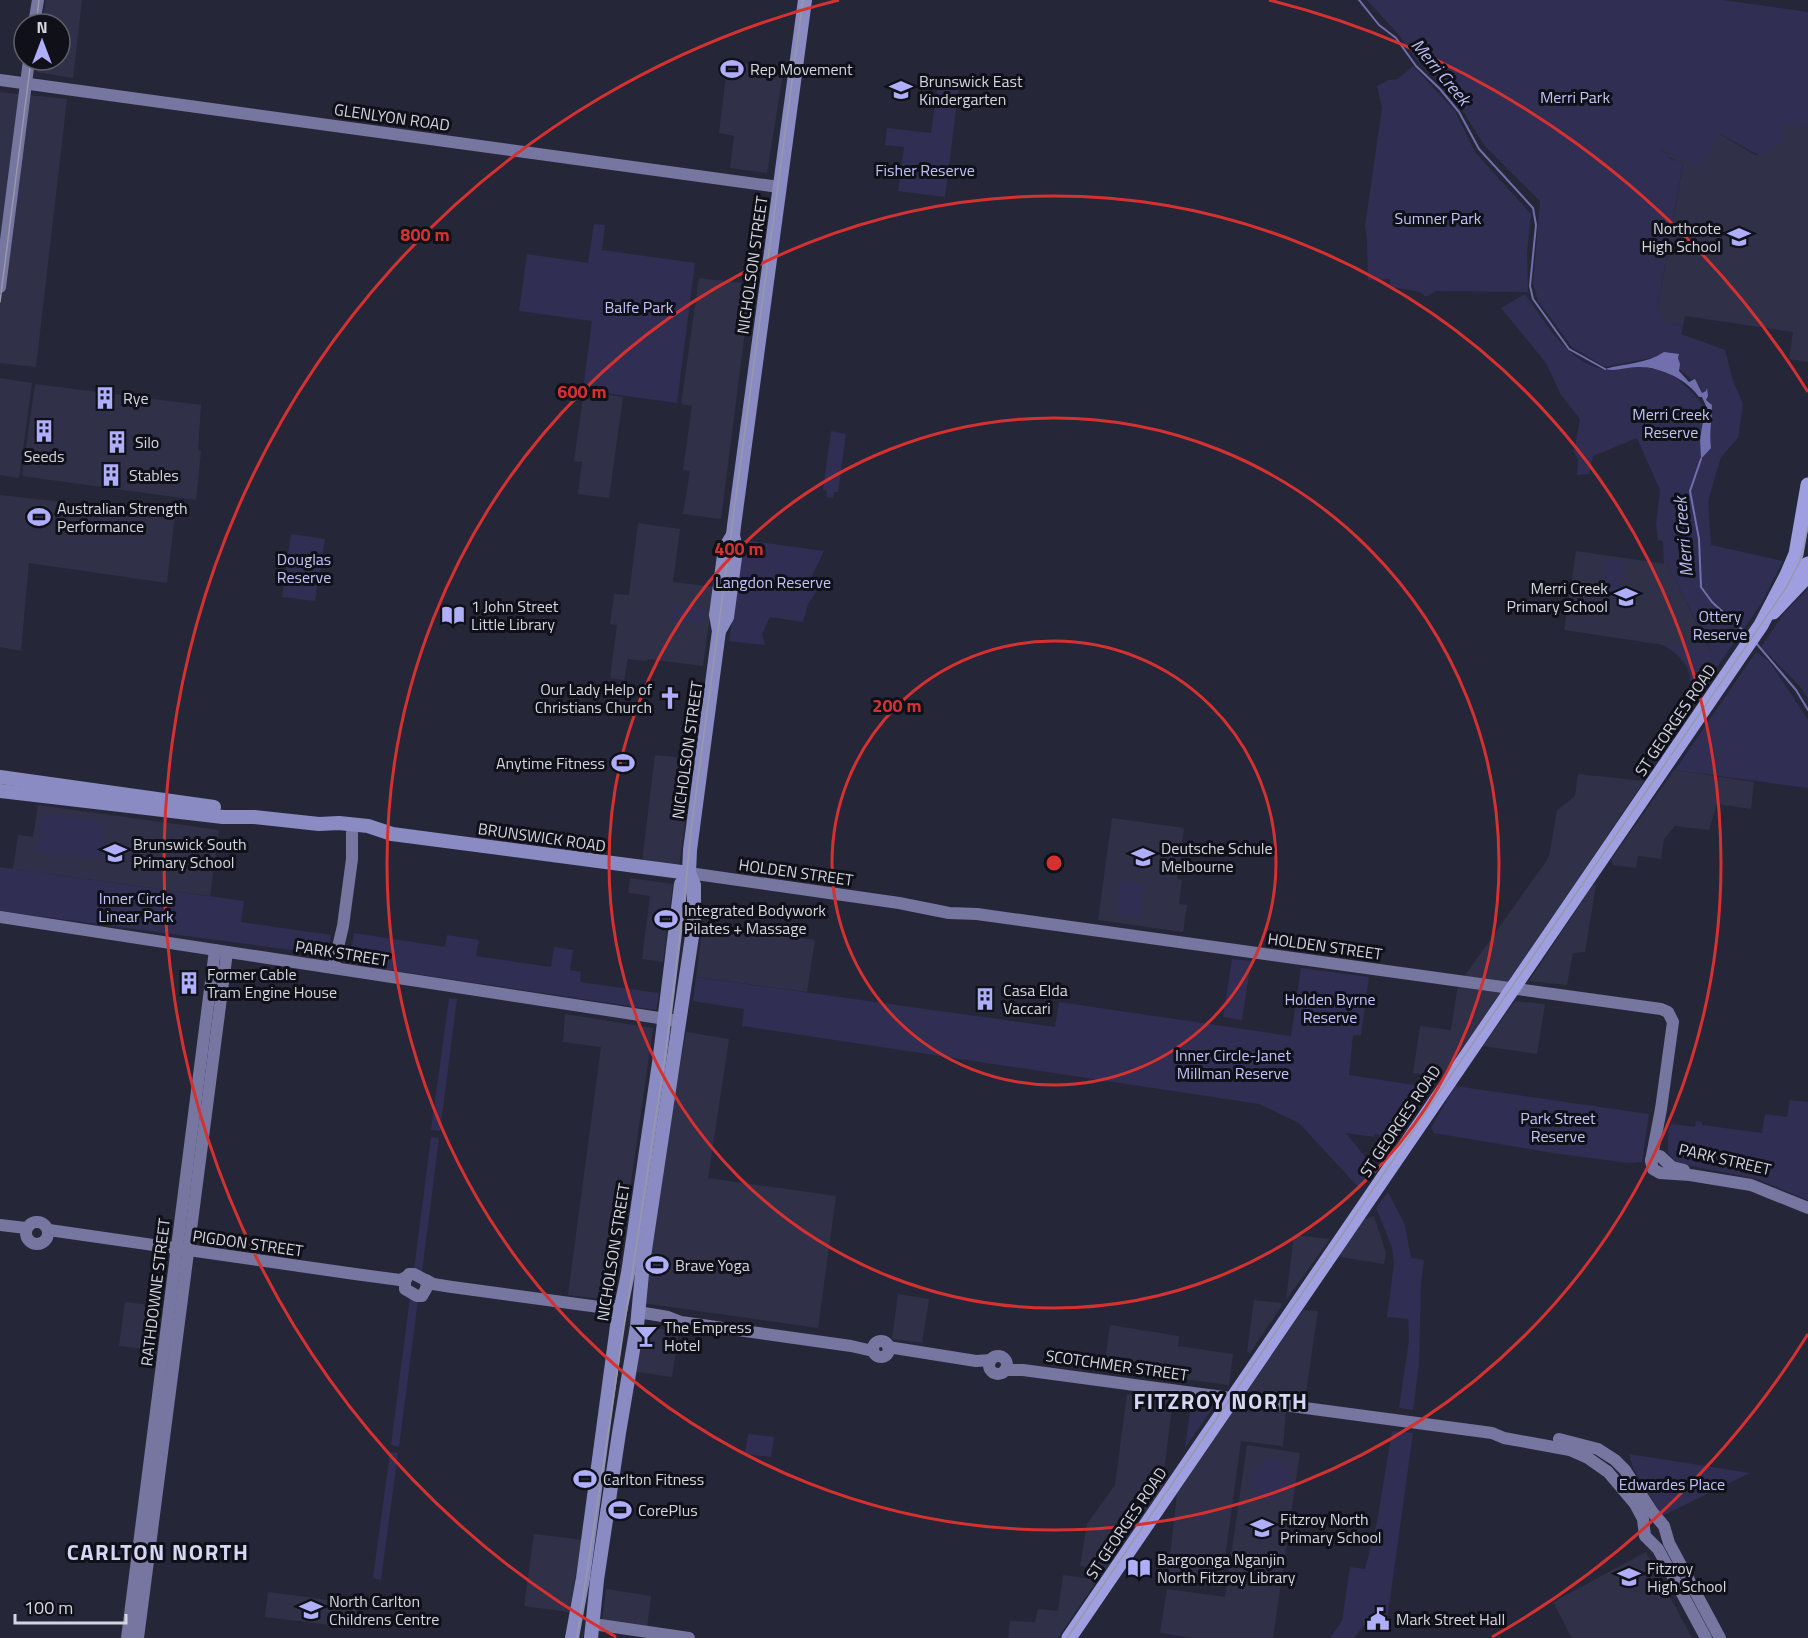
<svg xmlns="http://www.w3.org/2000/svg" width="1808" height="1638" font-family="'Titillium Web',sans-serif">
	<style>
		.built { fill: #303049 }
		.green { fill: #302e53 }
		.water { fill: #716fae }
		.lines { fill: none; stroke-linecap: round; stroke-linejoin: round }
		.stream { stroke: #716fae; stroke-width: 2 }
		.secondary { stroke: #7676a1; stroke-width: 12 }
		.primary { stroke: #8b8bc3; stroke-width: 14 }
		.highway { stroke: #9f9ee1; stroke-width: 15 }
		.tram { stroke: #9899a7; stroke-width: 1.5 }
		.ring { fill: none; stroke: #d63131; stroke-width: 3 }
		.labels { text-anchor: middle; dominant-baseline: central; stroke-width: 6; stroke-linejoin: round; paint-order: stroke }
		.poi-label { font-size: 16px; fill: #d4d5e1; stroke: #101019; text-anchor: start }
		.park-label { font-size: 16px; fill: #c1c2f8; stroke: #101019 }
		.street-label { font-size: 16px; fill: #d4d5e1; stroke: #101019 }
		.water-label { font-size: 18px; font-style: italic; fill: #bbbbf1; stroke: #101019 }
		.district-label { font-size: 22px; font-weight: bold; letter-spacing: 1.5px; fill: #d6d7f4; stroke: #101019 }
		.centre { fill: #d63131; stroke: #101019; stroke-width: 3 }
		.ring-label { font-size: 18px; text-anchor: middle; font-weight: bold; fill: #d63131; stroke: #101019; stroke-width: 6; stroke-linejoin: round; paint-order: stroke }
	</style>
	<rect width="100%" height="100%" fill="#262639"/>
	<g class="built">
		<path d="M46,0H82L73,78L36,72L37,60H60V24H42Z"/>
		<path d="M728,61L784,68L767,173L730,168L734,136L719,133Z"/>
		<path d="M0,92L67,99L36,367L0,363Z"/>
		<path d="M1681,111L1755,155H1758L1783,123L1808,127V362L1789,359L1793,332L1685,316L1683,326L1660,323L1657,311L1683,164L1669,157V155L1659,149Z"/>
		<path d="M699,278L751,284L721,519L683,514L690,471L683,470L692,406L681,404Z"/>
		<path d="M0,378L32,383L19,478L0,475Z"/>
		<path d="M35,384L201,405L198,450L201,451L196,500L22,476Z"/>
		<path d="M584,391L623,397L609,498L578,494L582,462L574,461Z"/>
		<path d="M0,495L175,514L167,583L29,563L21,651L0,647Z"/>
		<path d="M638,523L680,529L673,582L714,587L703,666L648,659L647,661L628,659L624,680L610,678L617,625L610,624L614,594L629,595Z"/>
		<path d="M1576,551L1667,564L1711,652L1564,630Z"/>
		<path d="M655,755L694,759L679,867L642,862Z"/>
		<path d="M1674,770L1754,782L1751,809L1717,804L1709,830L1675,826L1664,839L1661,859L1638,856L1636,868L1613,865L1611,860Z"/>
		<path d="M1578,774L1644,781L1445,1077L1413,1073L1420,1026L1451,1030L1457,990L1461,981L1549,857L1557,810L1575,796Z"/>
		<path d="M38,805L219,830L210,896L13,869L18,835L33,837Z"/>
		<path d="M1112,818L1184,828L1177,879L1182,880L1179,904L1187,905L1183,932L1098,920Z"/>
		<path d="M630,878L673,884L663,962L642,959L650,896L628,893Z"/>
		<path d="M1593,885H1596L1585,952L1573,953L1567,985L1529,981Z"/>
		<path d="M703,924L815,940L807,992L696,977Z"/>
		<path d="M1515,1001L1545,1004L1537,1054L1483,1046Z"/>
		<path d="M565,1014L653,1028L614,1300H612L568,1295L601,1047L563,1042Z"/>
		<path d="M686,1032L729,1039L708,1178L836,1196L818,1328L642,1303L661,1172Z"/>
		<path d="M1374,1216L1386,1253L1384,1264L1340,1257L1341,1252L1362,1220Z"/>
		<path d="M1294,1235L1330,1239L1286,1300Z"/>
		<path d="M898,1294L929,1299L922,1343L892,1339Z"/>
		<path d="M1254,1300L1282,1303L1281,1307L1250,1353L1247,1352Z"/>
		<path d="M125,1302L159,1306L153,1350L119,1346Z"/>
		<path d="M1303,1310L1318,1311L1305,1399L1247,1391Z"/>
		<path d="M1110,1325L1179,1336L1178,1346L1233,1354L1229,1385L1104,1369Z"/>
		<path d="M643,1327L679,1331L672,1377L636,1372Z"/>
		<path d="M1127,1394L1173,1399L1162,1488L1107,1570L1080,1566L1087,1524L1115,1485Z"/>
		<path d="M1236,1404L1286,1411L1283,1446L1241,1441L1221,1587L1167,1582L1177,1494Z"/>
		<path d="M1247,1445L1300,1453L1273,1638H1193L1160,1633L1167,1589L1225,1597Z"/>
		<path d="M534,1534L582,1540L569,1612L524,1606Z"/>
		<path d="M1646,1552L1692,1638H1572L1553,1602Z"/>
		<path d="M1063,1575L1097,1580L1058,1638H1008L1010,1621L1035,1622L1038,1609L1058,1611Z"/>
		<path d="M606,1589L651,1596L647,1628L602,1621Z"/>
		<path d="M268,1592L358,1604L354,1628L265,1617Z"/>
	</g>
	<g class="green">
		<path d="M1367,0H1723L1808,12V127L1783,124L1781,143L1758,155L1720,134L1699,169L1661,147L1659,149L1669,155V158L1683,163L1657,311L1662,312L1660,322L1683,326L1681,334L1725,350L1733,381L1743,404L1738,438L1721,457L1708,501L1711,545L1783,561L1761,604L1701,690L1690,683C1691,664 1677,653 1661,644L1711,651L1667,564H1664L1663,541L1658,540L1656,525L1660,490L1637,438L1593,456L1589,474L1577,475L1578,460L1574,452L1580,419L1561,395L1546,363L1501,308L1525,294C1544,320 1562,354 1593,366C1618,376 1621,366 1643,367C1652,368 1665,370 1673,376C1683,382 1707,406 1709,417C1711,437 1700,456 1696,474L1708,445L1711,407L1699,386L1673,364L1650,358L1605,367L1572,347L1538,301L1533,283L1540,201L1484,145L1450,90L1416,59L1399,35Z"/>
		<path d="M1413,66L1455,111L1475,152L1531,214L1527,252L1528,292L1435,291L1426,297L1420,292L1390,287V279L1368,280L1367,239L1365,226L1382,108L1377,86L1389,80L1398,79Z"/>
		<path d="M938,83L959,86L945,197L898,191L904,147L885,145L887,128L931,133Z"/>
		<path d="M594,224L605,225L602,250L695,263L677,403L583,390L592,321L519,311L527,254L588,263Z"/>
		<path d="M831,431L846,434L838,492H834L833,498L826,497L827,491L823,490Z"/>
		<path d="M291,534L325,539L315,601L282,597Z"/>
		<path d="M744,540L824,551L808,584L818,589L808,604L803,622L770,617L762,634L765,645L729,641Z"/>
		<path d="M1607,559L1624,562L1619,593L1602,590Z"/>
		<path d="M1808,589V699L1799,685L1761,647L1785,612Z"/>
		<path d="M675,605L706,609L703,625L672,621Z"/>
		<path d="M1756,652L1769,661L1808,720V788L1675,770Z"/>
		<path d="M42,815L105,822L101,859L37,852Z"/>
		<path d="M0,867L244,901L241,922L331,935L328,955L0,911Z"/>
		<path d="M1122,880L1144,884L1139,917L1117,914Z"/>
		<path d="M354,933L445,947L447,935L479,940L476,956L551,967L554,947L573,950L570,970L581,972L580,982L659,993L656,1010L349,964Z"/>
		<path d="M1232,959L1251,961L1242,1020L1223,1017Z"/>
		<path d="M1301,968L1369,977L1361,1035H1353L1349,1075L1427,1087L1392,1139L1380,1137L1379,1135L1375,1134L1374,1137L1346,1133L1375,1169L1360,1189L1299,1123L1259,1104L742,1026L744,1009L693,1001L696,977L1055,1027L1059,1002L1291,1036Z"/>
		<path d="M449,998L457,999L440,1131L431,1130Z"/>
		<path d="M1455,1086L1649,1114L1642,1162L1628,1163L1553,1153L1434,1133L1431,1128Z"/>
		<path d="M1790,1100L1808,1102V1200L1757,1179L1677,1163L1668,1153V1132L1671,1124L1695,1127L1696,1121L1702,1122V1125L1762,1133L1765,1114L1787,1117Z"/>
		<path d="M431,1137L439,1138L422,1272L414,1270Z"/>
		<path d="M1388,1192L1405,1225L1411,1258L1424,1260L1421,1284L1419,1364L1413,1410L1399,1408L1409,1340L1408,1319L1387,1317L1394,1264L1392,1247L1376,1208Z"/>
		<path d="M410,1297L418,1300L399,1447L391,1445Z"/>
		<path d="M1191,1403L1214,1406L1185,1448Z"/>
		<path d="M1392,1431L1413,1433L1386,1628L1364,1625L1354,1638H1330L1342,1621L1350,1567L1365,1569L1377,1522Z"/>
		<path d="M748,1434L774,1437L771,1457L745,1454Z"/>
		<path d="M390,1452L398,1453L381,1580L373,1578Z"/>
		<path d="M1629,1454L1750,1473L1662,1516L1633,1468Z"/>
		<path d="M1269,1458L1283,1462L1291,1474L1288,1489C1271,1507 1245,1493 1253,1469L1259,1470L1261,1461Z"/>
	</g>
	<path class="water" d="M1664,352L1679,354L1678,358L1680,364L1679,371L1689,382L1695,379L1702,393L1706,391L1707,388L1708,396L1706,400L1712,405C1712,420 1709,431 1711,448L1701,459L1700,438L1706,406L1702,397H1699C1688,380 1659,366 1638,367C1626,367 1616,372 1605,369C1626,363 1646,364 1664,352Z"/>
	<g class="lines">
		<g class="stream">
			<path d="M1359,0L1379,25L1396,38L1416,66L1440,89L1459,112L1479,149L1533,208L1536,225L1530,286L1533,299L1569,349L1605,369"/>
			<path d="M1701,459L1690,491L1699,539L1701,587L1712,602L1748,635"/>
			<path d="M1756,643L1796,690L1808,710"/>
		</g>
		<g class="secondary">
			<path d="M34,24L38,0"/>
			<path d="M0,80L779,187"/>
			<path d="M0,287L29,60"/>
			<path d="M689,873L899,903L949,913L977,914L1661,1009L1668,1012L1673,1022L1661,1109L1651,1161L1653,1169L1660,1173L1690,1175L1751,1185L1808,1208"/>
			<path d="M0,917L672,1020"/>
			<path d="M333,968L343,926L352,859V833"/>
			<path d="M1651,1160L1655,1156H1660L1672,1167L1684,1170"/>
			<circle cx="37" cy="1233" r="11"/>
			<path d="M0,1225L26,1228"/>
			<path d="M49,1230L355,1274L400,1280L406,1277"/>
			<path d="M409,1274H414L427,1281L426,1289L422,1296H417L405,1289V1281Z"/>
			<path d="M426,1280L433,1284L452,1287L621,1310"/>
			<path d="M638,1312L668,1317L681,1322L851,1346L873,1351"/>
			<circle cx="881" cy="1349" r="8"/>
			<path d="M888,1347L976,1361L991,1360"/>
			<circle cx="998" cy="1365" r="9"/>
			<path d="M1005,1370H1023L1492,1433L1504,1438L1570,1450L1588,1458L1608,1472L1635,1504L1643,1519L1645,1536L1658,1549L1706,1638"/>
			<path d="M1559,1439L1598,1449L1615,1460L1625,1470L1653,1513L1664,1526L1669,1543L1720,1638"/>
			<path d="M593,1624L689,1638"/>
			<path d="M127,1638L215,950"/>
			<path d="M138,1638L227,952"/>
		</g>
		<g class="primary">
			<path d="M719,631L727,617L736,550L733,535L734,526L805,0"/>
			<path d="M0,777L214,807"/>
			<path d="M0,791L223,817H254L319,824L339,823L368,826L392,834L689,873"/>
			<path d="M572,1638L583,1578L617,1326L628,1273L659,1063L681,884L689,873"/>
			<path d="M591,1638L597,1580L619,1433L637,1326L643,1263L694,923V885L689,873L690,850L719,631L716,615L725,548L733,535"/>
		</g>
		<g class="highway">
			<path d="M1788,575L1808,564"/>
			<path d="M1773,612L1808,575"/>
			<path d="M1069,1638L1761,625L1787,575L1796,554L1808,485"/>
		</g>
		<g class="tram">
			<path d="M36,24L39,0"/>
			<path d="M0,302L31,60"/>
			<path d="M577,1638L666,1050L686,884L691,830L803,0"/>
			<path d="M1067,1638L1423,1116L1786,588L1800,561L1808,527"/>
		</g>
	</g>
	<g class="ring">
		<circle cx="1054" cy="863" r="222"/>
		<circle cx="1054" cy="863" r="445"/>
		<circle cx="1054" cy="863" r="667"/>
		<path d="M1808 1334A889 889 0 0 1 1492 1637M616 1637A889 889 0 0 1 839 0M1269 0A889 889 0 0 1 1808 392"/>
	</g>
	<defs>
		<g id="stadium-bare" transform="scale(1.8)"><path d="M0-5a6.5 5 0 1 0 0 10a6.5 5 0 1 0 0-10ZM-3.5-1.8h7v3.6h-7Z" fill="#afaefa" stroke="#101019" stroke-width="2.5" paint-order="stroke"/></g>
		<g id="school-bare" transform="scale(1.8)"><path d="M0-5L7-2L0 1L-7-2ZM-4 1L0 2.5L4 1V4Q0 6-4 4Z" fill="#afaefa" stroke="#101019" stroke-width="2.5" paint-order="stroke"/></g>
		<g id="building-bare" transform="scale(1.8)"><path d="M-4-6H4V6H1V3H-1V6H-4ZM-2.5-4.3h1.7v1.8h-1.7ZM.8-4.3h1.7v1.8H.8ZM-2.5-1h1.7V.8h-1.7ZM.8-1h1.7V.8H.8Z" fill="#afaefa" stroke="#101019" stroke-width="2.5" paint-order="stroke"/></g>
		<g id="library-bare" transform="scale(1.8)"><path d="M-6-4Q-3-5.5-.7-3.5V5Q-3 3-6 4ZM6-4Q3-5.5 .7-3.5V5Q3 3 6 4Z" fill="#afaefa" stroke="#101019" stroke-width="2.5" paint-order="stroke"/></g>
		<g id="church-bare" transform="scale(1.8)"><path d="M-1.2-6h2.4v3.5h3.3v2.4h-3.3V6h-2.4V-.1h-3.3v-2.4h3.3Z" fill="#afaefa" stroke="#101019" stroke-width="2.5" paint-order="stroke"/></g>
		<g id="bar-bare" transform="scale(1.8)"><path d="M-6-5H6L.8 .8V4.5H3.5V6h-7V4.5H-.8V.8Z" fill="#afaefa" stroke="#101019" stroke-width="2.5" paint-order="stroke"/></g>
		<g id="civic-bare" transform="scale(1.8)"><path d="M-.6-6.5H3V-4.5H.6V-3L4-1V1h2V6H-6V1h2V-1L-.6-3ZM-1.2 2.5V6h2.4V2.5Z" fill="#afaefa" stroke="#101019" stroke-width="2.5" paint-order="stroke"/></g>
	</defs>
	<g fill-rule="evenodd">
		<use href="#stadium-bare" x="732" y="69"/>
		<use href="#school-bare" x="901" y="90"/>
		<use href="#school-bare" x="1739" y="237"/>
		<use href="#building-bare" x="105" y="398"/>
		<use href="#building-bare" x="44" y="431"/>
		<use href="#building-bare" x="117" y="442"/>
		<use href="#building-bare" x="111" y="475"/>
		<use href="#stadium-bare" x="39" y="517"/>
		<use href="#school-bare" x="1626" y="597"/>
		<use href="#library-bare" x="453" y="615"/>
		<use href="#church-bare" x="670" y="698"/>
		<use href="#stadium-bare" x="623" y="763"/>
		<use href="#school-bare" x="115" y="853"/>
		<use href="#school-bare" x="1143" y="857"/>
		<use href="#stadium-bare" x="666" y="919"/>
		<use href="#building-bare" x="189" y="983"/>
		<use href="#building-bare" x="985" y="999"/>
		<use href="#stadium-bare" x="657" y="1265"/>
		<use href="#bar-bare" x="646" y="1336"/>
		<use href="#stadium-bare" x="585" y="1479"/>
		<use href="#stadium-bare" x="620" y="1510"/>
		<use href="#school-bare" x="1262" y="1528"/>
		<use href="#library-bare" x="1139" y="1568"/>
		<use href="#school-bare" x="1629" y="1577"/>
		<use href="#school-bare" x="311" y="1610"/>
		<use href="#civic-bare" x="1378" y="1619"/>
	</g>
	<g class="labels">
		<g class="poi-label">
			<text x="750" y="69">Rep Movement</text>
			<text x="919" y="81">Brunswick East<tspan x="919" dy="18">Kindergarten</tspan></text>
			<text x="1721" y="228" text-anchor="end">Northcote<tspan x="1721" dy="18">High School</tspan></text>
			<text x="123" y="398">Rye</text>
			<text x="135" y="442">Silo</text>
			<text x="44" y="456" text-anchor="middle">Seeds</text>
			<text x="129" y="475">Stables</text>
			<text x="57" y="508">Australian Strength<tspan x="57" dy="18">Performance</tspan></text>
			<text x="1608" y="588" text-anchor="end">Merri Creek<tspan x="1608" dy="18">Primary School</tspan></text>
			<text x="471" y="606">1 John Street<tspan x="471" dy="18">Little Library</tspan></text>
			<text x="652" y="689" text-anchor="end">Our Lady Help of<tspan x="652" dy="18">Christians Church</tspan></text>
			<text x="605" y="763" text-anchor="end">Anytime Fitness</text>
			<text x="133" y="844">Brunswick South<tspan x="133" dy="18">Primary School</tspan></text>
			<text x="1161" y="848">Deutsche Schule<tspan x="1161" dy="18">Melbourne</tspan></text>
			<text x="684" y="910">Integrated Bodywork<tspan x="684" dy="18">Pilates + Massage</tspan></text>
			<text x="207" y="974">Former Cable<tspan x="207" dy="18">Tram Engine House</tspan></text>
			<text x="1003" y="990">Casa Elda<tspan x="1003" dy="18">Vaccari</tspan></text>
			<text x="675" y="1265">Brave Yoga</text>
			<text x="664" y="1327">The Empress<tspan x="664" dy="18">Hotel</tspan></text>
			<text x="603" y="1479">Carlton Fitness</text>
			<text x="638" y="1510">CorePlus</text>
			<text x="1280" y="1519">Fitzroy North<tspan x="1280" dy="18">Primary School</tspan></text>
			<text x="1157" y="1559">Bargoonga Nganjin<tspan x="1157" dy="18">North Fitzroy Library</tspan></text>
			<text x="1647" y="1568">Fitzroy<tspan x="1647" dy="18">High School</tspan></text>
			<text x="329" y="1601">North Carlton<tspan x="329" dy="18">Childrens Centre</tspan></text>
			<text x="1396" y="1619">Mark Street Hall</text>
		</g>
		<g class="park-label">
			<text x="1575" y="97">Merri Park</text>
			<text x="925" y="170">Fisher Reserve</text>
			<text x="1438" y="218">Sumner Park</text>
			<text x="639" y="307">Balfe Park</text>
			<text x="1671" y="414">Merri Creek<tspan x="1671" dy="18">Reserve</tspan></text>
			<text x="304" y="559">Douglas<tspan x="304" dy="18">Reserve</tspan></text>
			<text x="773" y="582">Langdon Reserve</text>
			<text x="1720" y="616">Ottery<tspan x="1720" dy="18">Reserve</tspan></text>
			<text x="136" y="898">Inner Circle<tspan x="136" dy="18">Linear Park</tspan></text>
			<text x="1330" y="999">Holden Byrne<tspan x="1330" dy="18">Reserve</tspan></text>
			<text x="1233" y="1055">Inner Circle-Janet<tspan x="1233" dy="18">Millman Reserve</tspan></text>
			<text x="1558" y="1118">Park Street<tspan x="1558" dy="18">Reserve</tspan></text>
			<text x="1672" y="1484">Edwardes Place</text>
		</g>
		<g class="street-label">
			<text transform="translate(392 117) rotate(8)">GLENLYON ROAD</text>
			<text transform="translate(752 265) rotate(-82)">NICHOLSON STREET</text>
			<text transform="translate(1675 720) rotate(-56)">ST GEORGES ROAD</text>
			<text transform="translate(687 750) rotate(-82)">NICHOLSON STREET</text>
			<text transform="translate(542 837) rotate(8)">BRUNSWICK ROAD</text>
			<text transform="translate(796 872) rotate(8)">HOLDEN STREET</text>
			<text transform="translate(1325 946) rotate(8)">HOLDEN STREET</text>
			<text transform="translate(342 953) rotate(9)">PARK STREET</text>
			<text transform="translate(1400 1121) rotate(-56)">ST GEORGES ROAD</text>
			<text transform="translate(1725 1159) rotate(13)">PARK STREET</text>
			<text transform="translate(248 1243) rotate(8)">PIGDON STREET</text>
			<text transform="translate(613 1252) rotate(-81)">NICHOLSON STREET</text>
			<text transform="translate(155 1292) rotate(-83)">RATHDOWNE STREET</text>
			<text transform="translate(1117 1365) rotate(8)">SCOTCHMER STREET</text>
			<text transform="translate(1126 1523) rotate(-56)">ST GEORGES ROAD</text>
		</g>
		<g class="water-label">
			<text transform="translate(1441 72) rotate(50)">Merri Creek</text>
			<text transform="translate(1683 537) rotate(-95)">Merri Creek</text>
		</g>
		<g class="district-label">
			<text x="1221" y="1401">FITZROY NORTH</text>
			<text x="158" y="1552">CARLTON NORTH</text>
		</g>
	</g>
	<circle cx="1054" cy="863" r="9" class="centre"/>
	<g class="ring-label">
		<text x="425" y="241">800 m</text>
		<text x="582" y="398">600 m</text>
		<text x="739" y="555">400 m</text>
		<text x="897" y="712">200 m</text>
	</g>
	<g transform="translate(42 42)"><circle r="28" fill="#101019" stroke="#5e5f69" stroke-width="1.5"/>
	<path d="M0-4.5L10 22L0 15L-10 22Z" fill="#afaefa"/>
	<text y="-9" font-size="16" font-weight="bold" text-anchor="middle" fill="#d4d5e1">N</text>
	</g>
	<path d="M15 1614v9h111v-9" fill="none" stroke="#d4d5e1" stroke-width="3"/>
	<text x="24" y="1614" font-size="18" fill="#d4d5e1" stroke="#101019" stroke-width="4.5" paint-order="stroke">100 m</text>
</svg>
